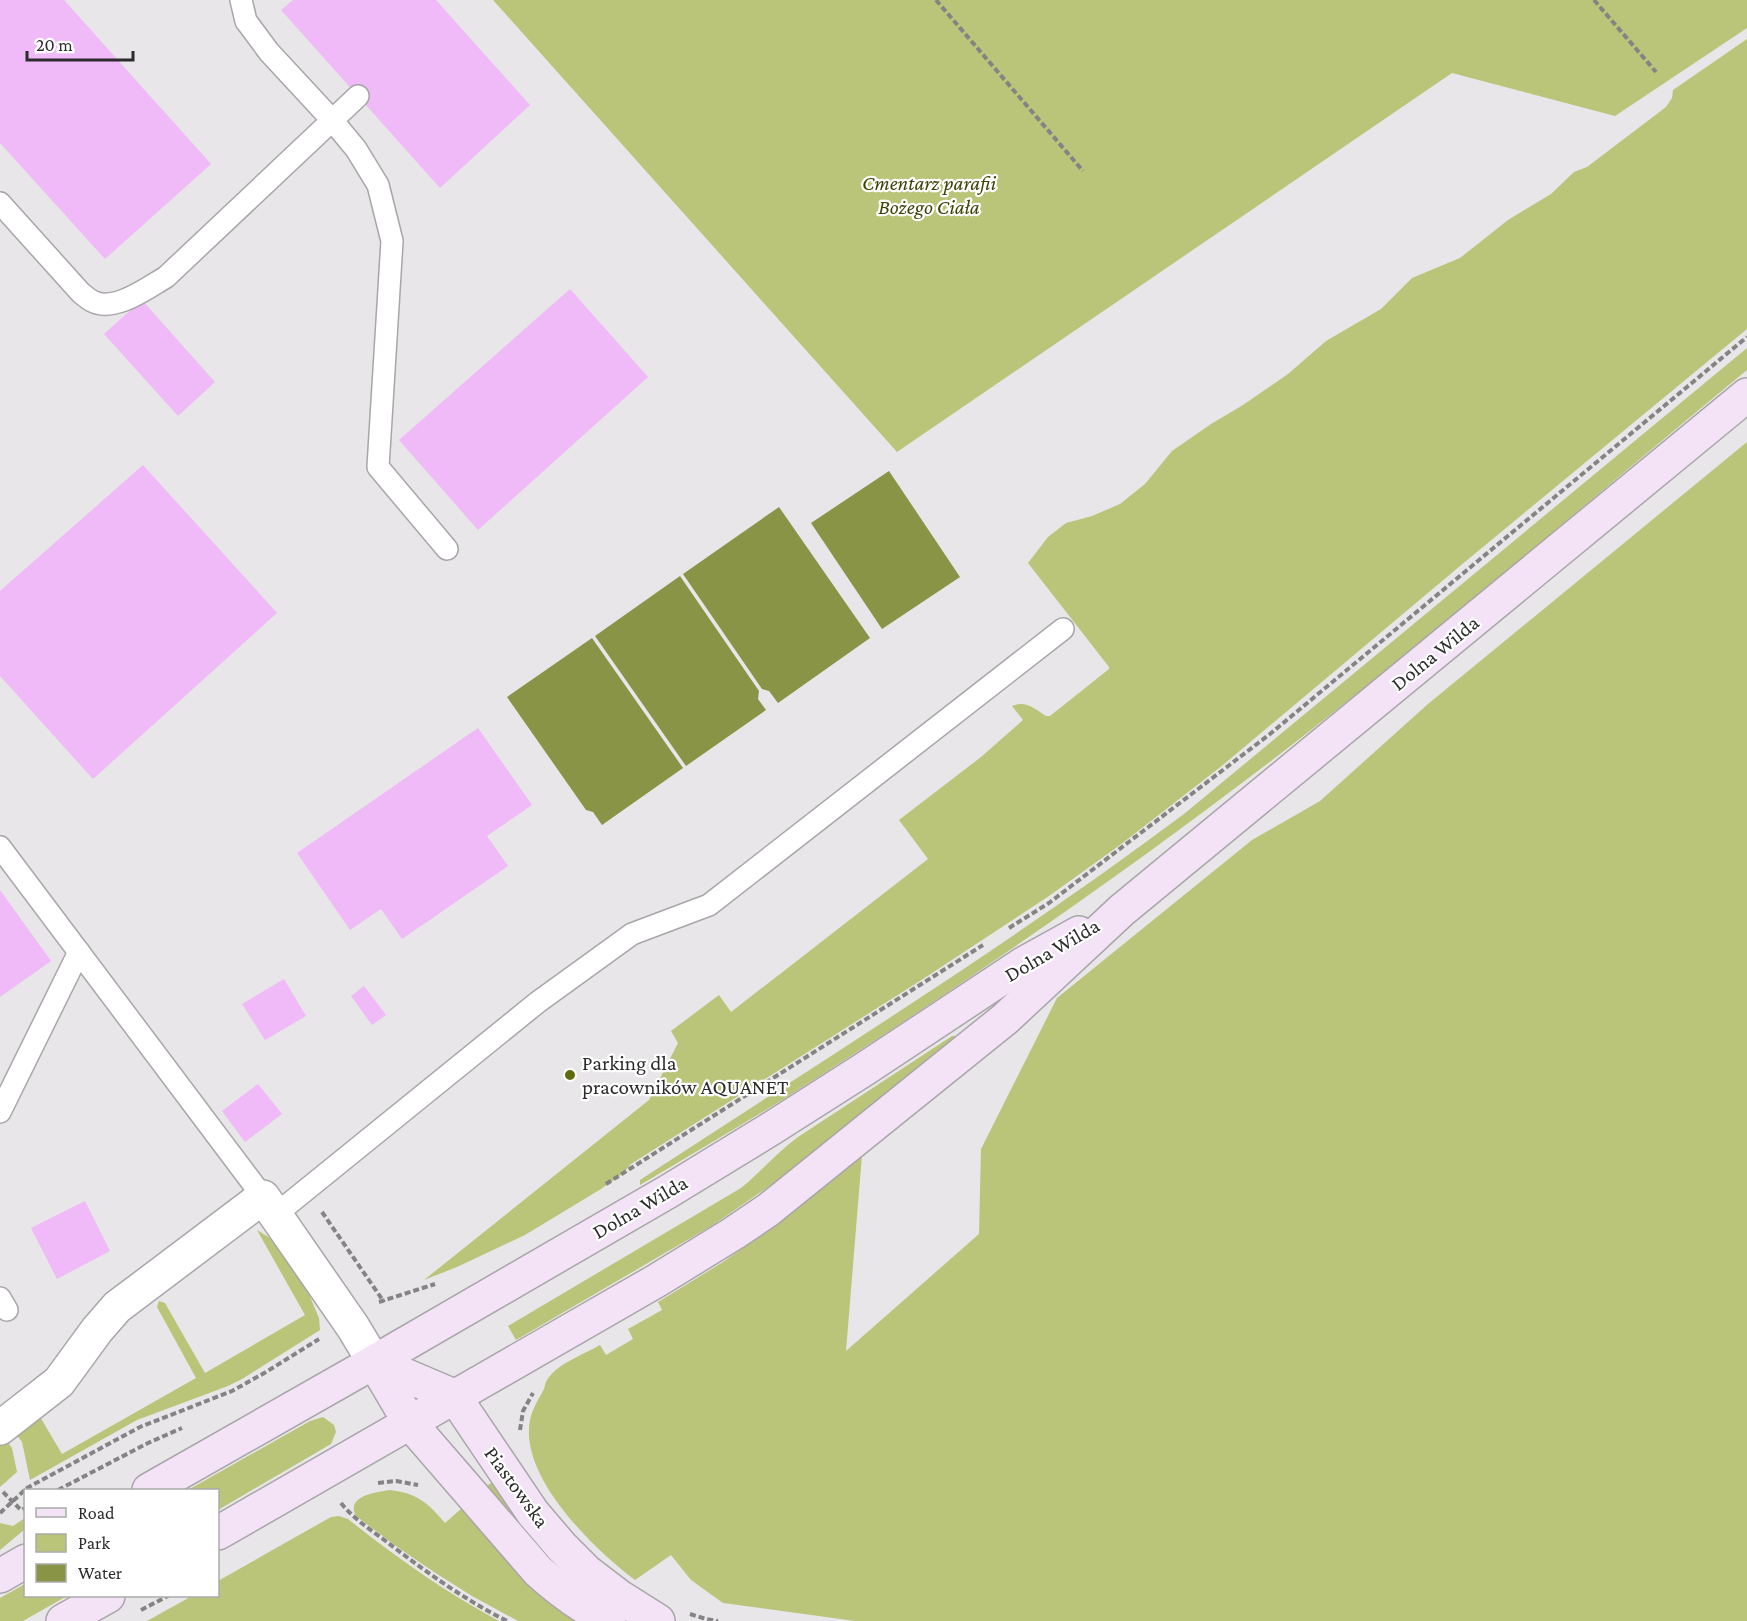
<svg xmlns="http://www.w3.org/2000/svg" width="1747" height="1621" font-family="'Crimson Pro',serif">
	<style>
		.green { fill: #bac579 }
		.water { fill: #8a9446 }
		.building { fill: #f0b9f8 }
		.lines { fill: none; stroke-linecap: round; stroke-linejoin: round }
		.lane-casing { stroke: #a8a6a8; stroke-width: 24 }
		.street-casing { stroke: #a8a6a8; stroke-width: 36 }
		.secondary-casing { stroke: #a8a6a8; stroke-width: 36 }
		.path { stroke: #858485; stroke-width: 4; stroke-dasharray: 6 3; stroke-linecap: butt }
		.lane { stroke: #fff; stroke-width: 21 }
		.street { stroke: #fff; stroke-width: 33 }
		.secondary { stroke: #f4e3f7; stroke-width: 33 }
		.poi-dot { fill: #626a0e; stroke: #fff; stroke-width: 2 }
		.labels { text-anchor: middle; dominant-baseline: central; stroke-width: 4.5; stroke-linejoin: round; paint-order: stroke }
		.park-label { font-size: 21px; font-style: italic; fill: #3e4405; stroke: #fff }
		.street-label { font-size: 21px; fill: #2d2c2d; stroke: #fff }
		.poi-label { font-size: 21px; fill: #2d2c2d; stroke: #fff; text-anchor: start }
	</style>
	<rect width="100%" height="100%" fill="#e8e6e8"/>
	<g class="green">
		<path d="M493,0H1747V28L1615,116L1452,73L897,452Z"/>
		<path d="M1747,39V329L1466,561L1223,765L1120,845L1049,896L923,979L631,1164L622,1174L601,1189L525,1235L457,1267L424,1280L649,1100L678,1043L671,1031L719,995L731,1012L928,859L899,820L981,757L1023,720L1012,706C1025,700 1035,709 1046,716H1050L1109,669V667L1028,563L1048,537L1066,523L1092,516L1120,504L1145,484L1172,451L1211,424L1243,405L1288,374L1326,341L1381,309L1412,278L1460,258L1508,220L1551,194L1574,172L1587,167L1666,107L1672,98L1673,90Z"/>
		<path d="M1747,348V370C1589,500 1434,636 1271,761C1114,881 950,994 782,1100C735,1129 687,1157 640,1185V1180C823,1060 1009,945 1184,814Z"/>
		<path d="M1747,442V1621H855L723,1603L691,1580L671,1555L635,1580C595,1550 532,1488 529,1436C528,1415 535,1406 544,1389C545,1386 545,1383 547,1380C558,1363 583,1355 600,1345L606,1355L633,1339L628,1329L662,1310L658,1302L723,1262L782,1221L862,1155L846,1351L979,1234L981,1149L1057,998L1252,840L1320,801L1428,704Z"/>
		<path d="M952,1036H955L957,1040L802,1164L771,1185L713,1225L516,1340L508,1326L741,1188C761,1172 777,1152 798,1137Z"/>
		<path d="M257,1230L270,1238L308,1292L319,1318L320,1330L242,1379L228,1386L137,1420L30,1480L22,1442L16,1434L39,1415L62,1454L196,1378L157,1307L159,1301L165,1303L205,1373L305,1315Z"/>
		<path d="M323,1417L334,1425L336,1432L331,1444L218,1510V1490H188L310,1421Z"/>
		<path d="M6,1440L12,1448L17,1472L0,1487V1445Z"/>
		<path d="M494,1481L531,1533L529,1538L482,1489Z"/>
		<path d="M390,1490C417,1493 428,1503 445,1523L462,1508L530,1585L557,1609L574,1621H518L472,1596L434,1572L396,1546L356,1516C345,1496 377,1492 390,1490Z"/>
		<path d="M339,1516L348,1519C396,1557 445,1592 499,1621H147L192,1596H218V1581L331,1517Z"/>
		<path d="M25,1518V1529L0,1550V1523L13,1526Z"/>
		<path d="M25,1584L26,1596H67L23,1621H0V1598Z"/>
	</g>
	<g class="water">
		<path d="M889,471L960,577L882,629L811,523Z"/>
		<path d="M779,507L870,638L778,703L769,691L762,689L683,574Z"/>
		<path d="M680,576L759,691L758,699L766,710L686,766L595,636Z"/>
		<path d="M592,638L683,768L602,825L593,812L586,810L507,697Z"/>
	</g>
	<g class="building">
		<path d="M0,0H64L211,164L105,259L0,143Z"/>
		<path d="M293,0H436L530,105L440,188L281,10Z"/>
		<path d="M570,289L648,377L478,530L399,440Z"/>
		<path d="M142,300L215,382L178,416L104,334Z"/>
		<path d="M143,465L277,613L93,779L0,676V591Z"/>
		<path d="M478,728L532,805L487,836L508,866L402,939L381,909L350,930L297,853Z"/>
		<path d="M0,890L51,961L0,997Z"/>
		<path d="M284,979L306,1016L265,1040L242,1004Z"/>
		<path d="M364,986L386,1015L372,1025L351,996Z"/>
		<path d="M258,1084L282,1114L245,1142L222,1111Z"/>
		<path d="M85,1201L110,1251L57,1279L31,1228Z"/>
	</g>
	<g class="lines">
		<g class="lane-casing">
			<g id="lane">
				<path d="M241,0L246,21L269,52L332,120L356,149L378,185L392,241L378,467L447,549"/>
				<path d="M0,203L81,293C85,296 88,299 92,301C114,313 147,288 166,277L358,96"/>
				<path d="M0,847L263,1197"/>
				<path d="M0,1112L79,952"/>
				<path d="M275,1215L538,1002L632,934L709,905L1063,629"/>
				<path d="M0,1298L7,1310"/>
			</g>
		</g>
		<g class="street-casing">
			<path id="street" d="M0,1428L59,1382L97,1330L117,1307L263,1197L353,1327L374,1362"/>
		</g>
		<g class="secondary-casing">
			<g id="secondary">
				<path d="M374,1362L454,1396L533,1513L562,1547L586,1571L620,1597L658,1621"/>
				<path d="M374,1362L410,1423L538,1571C561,1592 582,1607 609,1621"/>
				<path d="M149,1490L374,1362L669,1191L772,1128L866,1068L1023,964L1079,933"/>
				<path d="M218,1533L656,1281L734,1233L768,1210L1005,1019L1122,910L1747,395"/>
				<path d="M0,1576L26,1561"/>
				<path d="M63,1621L108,1596"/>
			</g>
		</g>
		<g class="path">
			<path d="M936,0L1083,171"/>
			<path d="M1594,0L1656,72"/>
			<path d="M1009,928L1049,903L1270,734L1747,337"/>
			<path d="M606,1184L983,945"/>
			<path d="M322,1212L384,1302"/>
			<path d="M379,1302L435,1284"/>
			<path d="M520,1430L523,1411L533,1393"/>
			<path d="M378,1483L396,1481L418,1485"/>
			<path d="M58,1490L148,1443L182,1428"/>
			<path d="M3,1492L21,1510L26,1508"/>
			<path d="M341,1503C353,1518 368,1528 383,1539C422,1569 463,1599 507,1621"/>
			<path d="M0,1513L27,1488L140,1427L232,1391L266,1372L319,1339"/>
			<path d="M141,1610L168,1596"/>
			<path d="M690,1614L706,1619L718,1621"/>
		</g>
		<use href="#lane" class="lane"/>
		<use href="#street" class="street"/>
		<use href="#secondary" class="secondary"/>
	</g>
	<circle class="poi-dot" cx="570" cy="1075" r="6"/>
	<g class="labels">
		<g class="park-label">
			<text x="929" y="183">Cmentarz parafii<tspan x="929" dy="24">Bożego Ciała</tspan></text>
		</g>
		<g class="street-label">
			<text transform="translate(1435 653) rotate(-39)">Dolna Wilda</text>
			<text transform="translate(1052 950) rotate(-30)">Dolna Wilda</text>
			<text transform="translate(640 1207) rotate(-30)">Dolna Wilda</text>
			<text transform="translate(517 1487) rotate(54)">Piastowska</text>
		</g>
		<g class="poi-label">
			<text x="582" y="1063">Parking dla<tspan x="582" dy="24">pracowników AQUANET</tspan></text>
		</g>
	</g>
	<rect x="24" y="1489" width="195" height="108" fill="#ffffff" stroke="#ababab" stroke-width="1.5"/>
	<rect x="36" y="1508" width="30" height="9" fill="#f4e3f7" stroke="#ababab" stroke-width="1.5"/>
	<text x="78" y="1519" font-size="18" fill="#2d2c2d">Road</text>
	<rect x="36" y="1534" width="30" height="18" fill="#bac579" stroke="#ababab" stroke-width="1.5"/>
	<text x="78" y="1549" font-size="18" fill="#2d2c2d">Park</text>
	<rect x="36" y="1564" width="30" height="18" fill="#8a9446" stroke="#ababab" stroke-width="1.5"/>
	<text x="78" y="1579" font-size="18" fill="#2d2c2d">Water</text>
	<path d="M27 51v9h106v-9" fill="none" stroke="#2d2c2d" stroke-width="3"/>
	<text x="36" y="51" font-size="18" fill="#2d2c2d" stroke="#ffffff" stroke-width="4.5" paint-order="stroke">20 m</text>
</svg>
